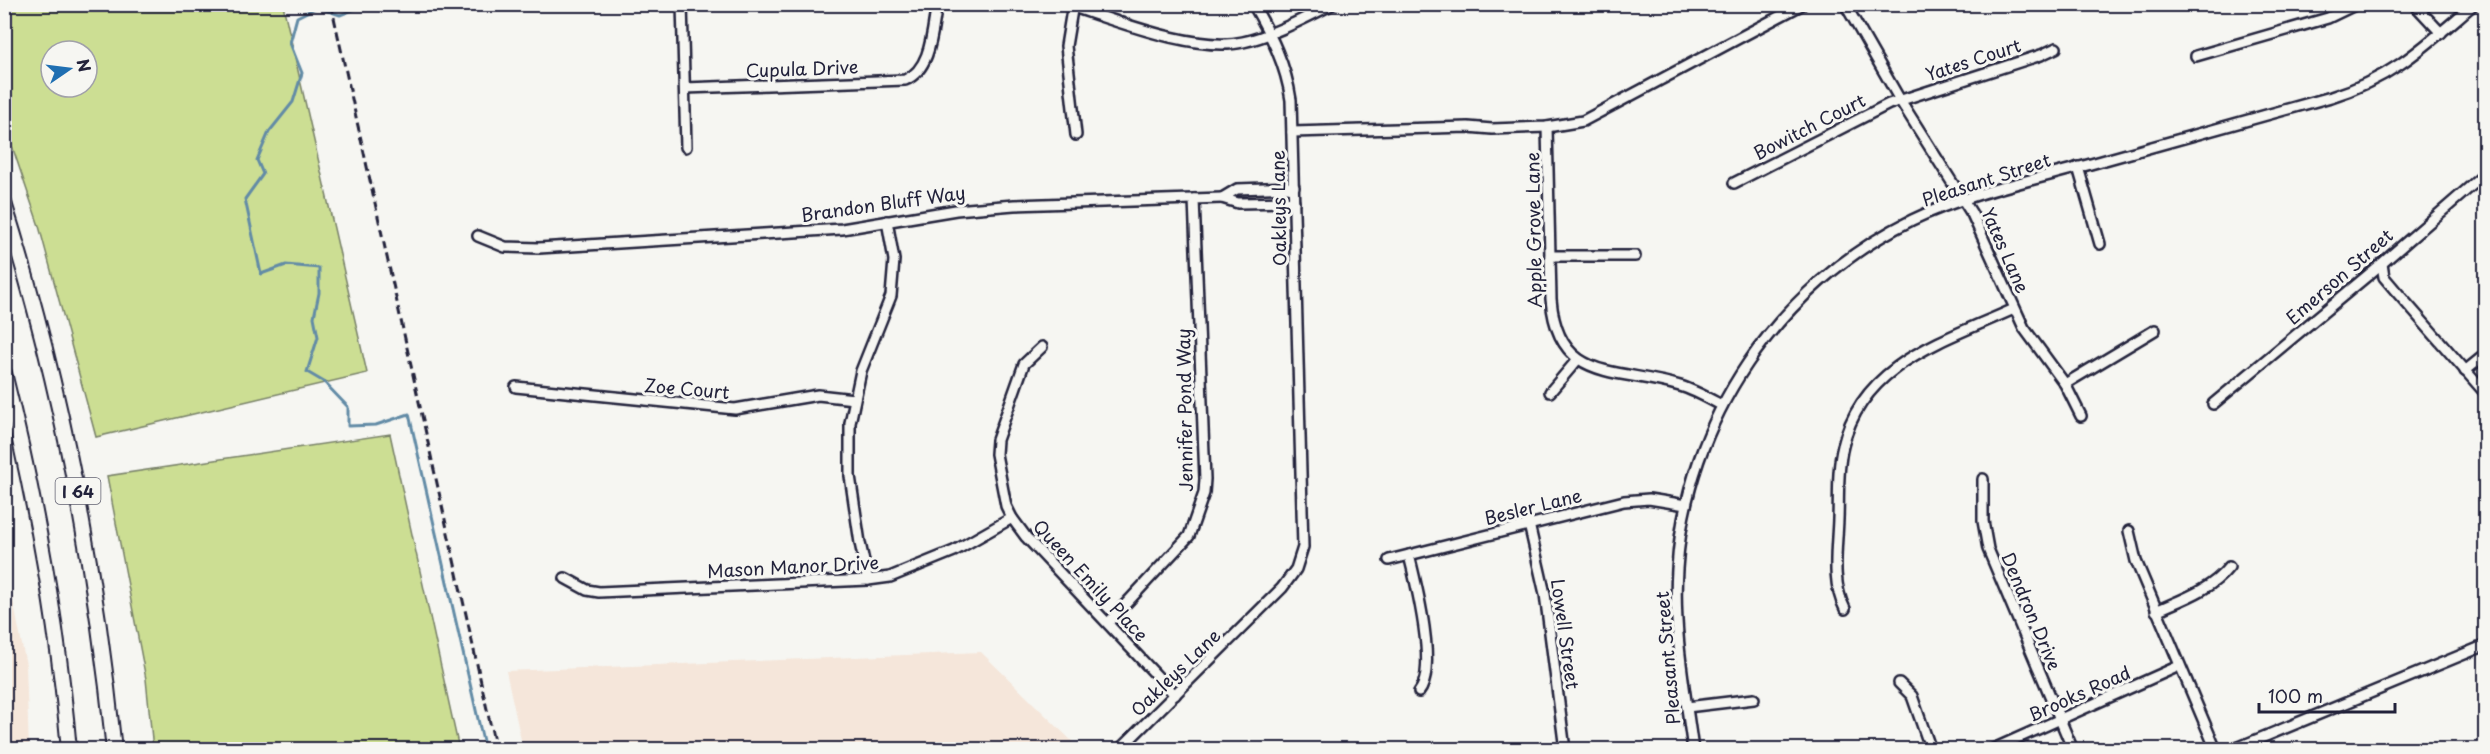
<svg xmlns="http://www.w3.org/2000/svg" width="2490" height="754" font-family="'Playpen Sans',sans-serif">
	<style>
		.built { fill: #f5e6da }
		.green { fill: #ccde93; stroke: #778067; stroke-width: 1.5; fill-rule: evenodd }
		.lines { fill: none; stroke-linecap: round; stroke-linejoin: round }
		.stream { stroke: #628ba6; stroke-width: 3 }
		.minor-casing { stroke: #22223b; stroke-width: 14 }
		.highway-casing { stroke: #22223b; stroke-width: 18 }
		.minor { stroke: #f6f6f2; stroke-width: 9 }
		.highway { stroke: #f6f6f2; stroke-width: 14 }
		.rail { stroke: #22223b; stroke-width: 3; stroke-dasharray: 9 4.5; stroke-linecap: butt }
		.labels { text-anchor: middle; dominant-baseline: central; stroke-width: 6; stroke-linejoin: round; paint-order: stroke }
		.shield { fill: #f6f6f2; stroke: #626272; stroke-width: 1.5 }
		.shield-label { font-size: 16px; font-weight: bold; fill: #22223b }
		.street-label { font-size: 18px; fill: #22223b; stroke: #f6f6f2 }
	</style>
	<rect width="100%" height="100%" fill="#f6f6f2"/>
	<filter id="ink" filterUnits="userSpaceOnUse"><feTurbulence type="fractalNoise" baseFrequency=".0167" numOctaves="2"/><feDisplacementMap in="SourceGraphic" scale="12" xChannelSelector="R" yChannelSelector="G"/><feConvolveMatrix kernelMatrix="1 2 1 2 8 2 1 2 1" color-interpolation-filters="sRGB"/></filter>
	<g filter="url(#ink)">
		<g class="built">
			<path d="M5,560L26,665L29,749H5Z"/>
			<path d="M981,652L1080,749H523L506,671Z"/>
		</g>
		<g class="green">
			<path d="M4,5H283L367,373L96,437L39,226L5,125ZM51,51H87V87H51Z"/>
			<path d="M390,434L459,749H153L146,679L107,476Z"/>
		</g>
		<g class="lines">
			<path class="stream" d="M361,4L360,7L340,15L317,7L297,17L290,43L302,73L293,102L269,132L257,160L263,174L245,199L261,274L286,265L319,268V293L314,317L318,337L307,372L324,382L348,407V426L376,425L409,414L485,750"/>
			<g class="minor-casing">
				<g id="minor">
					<path d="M682,4L686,147"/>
					<path d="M1064,4C1112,19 1195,53 1243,42C1274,35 1305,18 1333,4"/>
					<path d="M1073,4L1066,46L1076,135"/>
					<path d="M1845,4L1900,100L1972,214L2024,328L2065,384L2081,416"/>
					<path d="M2414,4L2441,33"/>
					<path d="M2196,56L2328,18L2357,4"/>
					<path d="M685,88L905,80C932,69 932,29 937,4"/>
					<path d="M1547,127L1551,299C1558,384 1618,367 1680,386C1694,390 1708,398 1721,405"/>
					<path d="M1292,132L1468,127L1492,129L1547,127L1583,121L1803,4"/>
					<path d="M2078,167L2100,244"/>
					<path d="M1734,183L1889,104L2041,55L2056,48"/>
					<path d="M1294,187L1237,189L1222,198L1238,203L1294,202"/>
					<path d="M478,236L505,247L539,248L842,229L956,210L1014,205L1222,198"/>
					<path d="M1550,256H1635"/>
					<path d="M2382,264L2384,277L2395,290L2486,394"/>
					<path d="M1042,347L1024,364L997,440L996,454L1006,506L1012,518L1026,537L1175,695"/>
					<path d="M2465,371L2486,354"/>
					<path d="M2065,384L2155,330"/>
					<path d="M516,387L735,409L818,395L854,399"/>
					<path d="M1550,392L1578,359"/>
					<path d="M2213,404L2379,266L2486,173"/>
					<path d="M1983,479V521L1988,549L2073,750"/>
					<path d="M1529,524L1545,594L1565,750"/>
					<path d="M2129,531L2136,561L2216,750"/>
					<path d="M1409,555C1416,583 1438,669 1419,692"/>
					<path d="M1389,560L1624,501L1649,499L1686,505"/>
					<path d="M565,578L587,590L599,592L868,580L890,577L954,551L1012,518"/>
					<path d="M868,580L860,543L850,476V423L861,371L891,296L894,260L887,221"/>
					<path d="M1845,609C1831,582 1837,549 1838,519C1839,495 1837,469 1843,446C1862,363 1946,340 2014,309"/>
					<path d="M2156,611C2183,599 2211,590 2229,567"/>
					<path d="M1108,623L1189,536L1204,493L1205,479L1194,199"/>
					<path d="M1899,683L1912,696L1931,750"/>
					<path d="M1687,707L1754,699"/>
					<path d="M1119,750L1282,588L1296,569L1303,547L1291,100C1286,65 1271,35 1253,4"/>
					<path d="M1693,750C1685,690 1673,630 1677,569C1686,420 1778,286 1912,220C1964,195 2024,182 2080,167C2163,144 2247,121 2331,97C2393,78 2426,45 2474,4"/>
					<path d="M1991,750L2179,666"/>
					<path d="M2232,750L2486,645"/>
				</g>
			</g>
			<g class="highway-casing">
				<g id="highway">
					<path d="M4,203C60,381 95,563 114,750"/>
					<path d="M4,373C35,497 58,622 69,750"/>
				</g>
			</g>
			<use href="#minor" class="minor"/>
			<use href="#highway" class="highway"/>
			<path class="rail" d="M331,4L496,750"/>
		</g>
	</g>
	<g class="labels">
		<rect class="shield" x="55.5" y="478" width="45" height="26" rx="4.5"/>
		<g class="shield-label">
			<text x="78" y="491">I 64</text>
		</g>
		<g class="street-label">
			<text transform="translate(1973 59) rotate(-18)">Yates Court</text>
			<text transform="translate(802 68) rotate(-2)">Cupula Drive</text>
			<text transform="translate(1809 126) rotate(-27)">Bowitch Court</text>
			<text transform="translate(1986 179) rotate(-18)">Pleasant Street</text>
			<text transform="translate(883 203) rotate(-8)">Brandon Bluff Way</text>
			<text transform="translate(1278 208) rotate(-91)">Oakleys Lane</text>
			<text transform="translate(1533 230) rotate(-91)">Apple Grove Lane</text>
			<text transform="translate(2006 250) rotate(66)">Yates Lane</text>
			<text transform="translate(2339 276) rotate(-41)">Emerson Street</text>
			<text transform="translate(687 388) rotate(5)">Zoe Court</text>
			<text transform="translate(1184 410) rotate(-91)">Jennifer Pond Way</text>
			<text transform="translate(1533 506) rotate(-14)">Besler Lane</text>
			<text transform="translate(793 566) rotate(-3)">Mason Manor Drive</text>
			<text transform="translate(1091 580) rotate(47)">Queen Emily Place</text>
			<text transform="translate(2032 611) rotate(67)">Dendron Drive</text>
			<text transform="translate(1566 634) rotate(82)">Lowell Street</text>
			<text transform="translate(1667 658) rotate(-95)">Pleasant Street</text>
			<text transform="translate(1175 672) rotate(-44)">Oakleys Lane</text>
			<text transform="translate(2079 693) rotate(-24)">Brooks Road</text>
		</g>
	</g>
	<rect width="2490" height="754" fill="none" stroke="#f6f6f2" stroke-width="24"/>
	<rect x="12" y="12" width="2466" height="730" fill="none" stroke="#22223b" stroke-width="2" filter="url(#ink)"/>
	<g transform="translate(69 69) rotate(76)"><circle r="28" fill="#f6f6f2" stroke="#a1a1a9" stroke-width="1.5"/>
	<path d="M0-4.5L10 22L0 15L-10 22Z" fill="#1f6fb2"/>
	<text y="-9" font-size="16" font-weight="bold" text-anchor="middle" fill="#22223b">N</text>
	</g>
	<path d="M2259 703v9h136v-9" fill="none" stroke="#22223b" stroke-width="3"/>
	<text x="2268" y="703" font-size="18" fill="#22223b" stroke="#f6f6f2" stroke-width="4.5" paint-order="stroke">100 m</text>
</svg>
